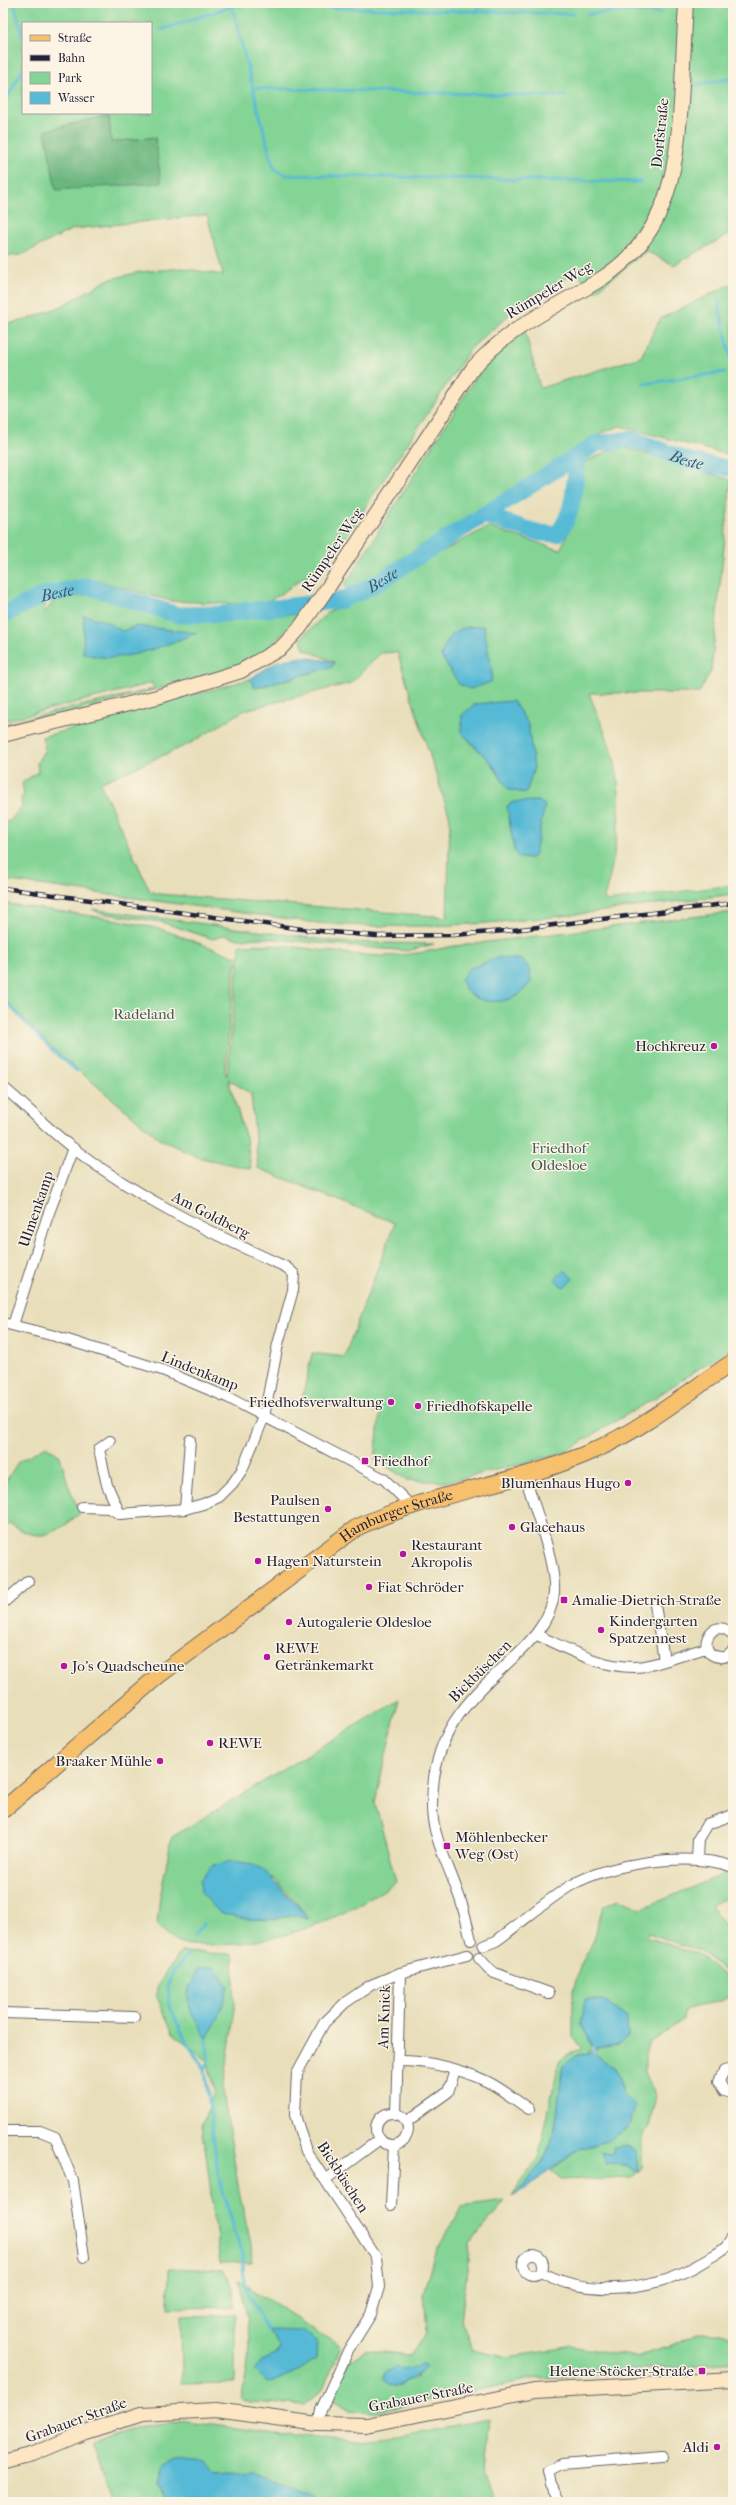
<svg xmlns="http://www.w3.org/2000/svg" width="736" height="2505" font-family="'IM FELL French Canon',serif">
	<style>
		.green { fill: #83d495; stroke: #527b68; fill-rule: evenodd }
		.forest { fill: #6ab67e; stroke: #466c5c }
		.water { fill: #57bad6; stroke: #3c6e88 }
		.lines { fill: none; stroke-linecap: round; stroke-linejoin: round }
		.stream { stroke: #57bad6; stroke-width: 3 }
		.river { stroke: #57bad6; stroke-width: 17 }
		.street-casing { stroke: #676467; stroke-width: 12 }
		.secondary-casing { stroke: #676467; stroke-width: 16 }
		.primary-casing { stroke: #676467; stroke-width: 18 }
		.street { stroke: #fff; stroke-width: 10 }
		.secondary { stroke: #fce6c4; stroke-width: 14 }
		.primary { stroke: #f7c06c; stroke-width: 16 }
		.rail-casing { stroke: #22223b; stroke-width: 4.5 }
		.rail { stroke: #fcf5e5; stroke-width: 3; stroke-dasharray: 9; stroke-linecap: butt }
		.poi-dot { fill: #b5179e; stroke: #fcf5e5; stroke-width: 1.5 }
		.labels { text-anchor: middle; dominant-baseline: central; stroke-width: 3; stroke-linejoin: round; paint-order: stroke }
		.street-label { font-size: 15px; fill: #22223b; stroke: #fcf5e5 }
		.park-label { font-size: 15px; fill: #3f5756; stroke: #fcf5e5 }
		.poi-label { font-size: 15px; fill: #22223b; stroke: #fcf5e5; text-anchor: start }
		.water-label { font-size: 16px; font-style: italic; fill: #355771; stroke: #fcf5e5 }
	</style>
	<rect width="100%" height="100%" fill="#fcf5e5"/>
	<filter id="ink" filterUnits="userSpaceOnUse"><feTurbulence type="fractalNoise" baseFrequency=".025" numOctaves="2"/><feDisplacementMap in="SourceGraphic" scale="8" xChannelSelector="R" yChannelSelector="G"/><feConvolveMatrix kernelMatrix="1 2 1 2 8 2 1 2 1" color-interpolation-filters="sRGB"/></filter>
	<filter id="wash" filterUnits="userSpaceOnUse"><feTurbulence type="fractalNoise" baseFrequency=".012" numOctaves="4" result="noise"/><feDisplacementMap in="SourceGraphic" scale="16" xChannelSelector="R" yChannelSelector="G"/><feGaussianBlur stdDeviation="0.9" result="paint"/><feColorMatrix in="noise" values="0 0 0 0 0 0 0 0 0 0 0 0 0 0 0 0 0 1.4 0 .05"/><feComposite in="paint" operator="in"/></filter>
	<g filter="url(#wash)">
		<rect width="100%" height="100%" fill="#e8deb9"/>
		<g class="green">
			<path d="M3,3H733V232L674,265L646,251L596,291L576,273L532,295L471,348L325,568L301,579L281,594L260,605L171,601L95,580L47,587L44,613L54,601L96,593L126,606L178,621L300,614L270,648L242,666L3,731V724L11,722L154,689L152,683L3,721V325L26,320L62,306L107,280L139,272L182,268L223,275L207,215L73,229L21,255L3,257ZM23,23H151V113H23ZM108,115L111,142L45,131Z"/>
			<path d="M733,283V456L620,426L602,433L350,591L344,586L476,377L524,327L540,388L641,357L660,319Z"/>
			<path d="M621,446L731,480L711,671L699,693H589C597,715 608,737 614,759C625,800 616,858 604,898L606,901L733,885V894C594,912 458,935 317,923L3,880V823L10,821L22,806L21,798L24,794L22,783L38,772L37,763L45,749L42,737L250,679L256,688L332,667L334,662L304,649L301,638L327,613L488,527L560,550L576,516L584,462ZM397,652L450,818L447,917L159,894L150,891L100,783L189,744L245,710L351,683L381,653ZM461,732L526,793L509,790L492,764Z"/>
			<path d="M3,903L119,920L164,930L236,957L225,1072L227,1076L240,945C288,942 334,955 381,956C406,956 430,951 454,946L733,912V1346L656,1397L561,1454L447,1482L408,1480L375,1459L380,1413L302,1399L312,1353L344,1357L395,1223L258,1168L251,1094L228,1079L247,1142L251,1169L197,1157L160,1139L53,1049L3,997Z"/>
			<path d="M92,909L340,942L434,944L407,951L265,938L238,939L225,935L213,939L161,922L100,913Z"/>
			<path d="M46,1446L60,1456L68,1485L80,1513C57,1533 40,1545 11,1524L3,1527V1486L18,1462Z"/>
			<path d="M399,1699L375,1802L396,1882C343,1919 277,1945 211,1945C202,1945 190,1946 181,1943C171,1940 164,1931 157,1924L160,1896L172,1837ZM273,1877C283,1891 300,1903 307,1919L296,1915L267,1920Z"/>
			<path d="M726,1873L733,1876V1895L711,1905L733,1939V1978L700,1951L649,1933L647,1937L698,1954L733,1983V1996L684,2011L683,2020L649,2043L645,2053V2072L656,2096L649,2127L642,2136V2168L631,2177L561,2180L551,2171L579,2149L607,2141L624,2094L615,2068L595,2055L597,2048L581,2024L592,2045L589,2053L575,2055L563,2066L554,2137L543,2162L513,2197C518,2179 532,2172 539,2155L559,2062L568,2053L582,2049L573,2037V1991L580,1966L591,1946L603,1907L619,1899L641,1909ZM614,2148L636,2152L638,2171L626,2165L606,2164L603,2154L610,2155L615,2153Z"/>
			<path d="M181,1952L233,1954L235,2008L223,2091L239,2191L251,2244L252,2262L220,2263L202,2124L214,2092L208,2062L172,2032L157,1997V1986Z"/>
			<path d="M505,2201L470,2243L461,2322L473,2350L505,2357L543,2352L571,2346L636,2357L672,2346L699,2333H720L733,2337V2362L531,2379L372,2413L350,2410L333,2399L348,2362L366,2350L410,2355L427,2334L424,2293L437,2249L461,2207ZM396,2368L417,2377L399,2386Z"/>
			<path d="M169,2268L224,2270L234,2291V2307L168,2308Z"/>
			<path d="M238,2280L341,2347L322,2391L305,2405L245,2402L241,2399C252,2353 252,2325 238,2280ZM268,2330L300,2370L262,2361L277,2355L280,2347Z"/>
			<path d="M235,2315V2383L182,2384L181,2316Z"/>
			<path d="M489,2419L484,2472L494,2502H318L313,2496L228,2472H213L158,2483L167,2502H113L92,2442L145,2426L187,2422L349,2442L389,2438Z"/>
		</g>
		<path class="forest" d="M109,115L111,142L155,137L161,183L56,190L45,131Z"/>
		<g class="water">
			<path d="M84,615L105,621L122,631L137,626L197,633C164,645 118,667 83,653Z"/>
			<path d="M484,626L492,674L491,682L470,689L459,684L441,656C450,630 457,627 484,626Z"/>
			<path d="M303,657L334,662L332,667L255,688L250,679L278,661Z"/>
			<path d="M513,701L528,724L534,768L526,793L509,790L492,764L461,732L462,715L475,704Z"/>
			<path d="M538,801L545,805L535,854L532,858H519L514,850L507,806L513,802Z"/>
			<path d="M499,957L522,960L529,967L531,982C527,985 524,991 520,994C500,1007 468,1004 461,980L468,969Z"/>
			<path d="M565,1270L573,1279L563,1288L555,1279Z"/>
			<path d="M232,1861C266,1865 264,1871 285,1893C293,1902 301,1908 308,1919L296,1915L267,1920L244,1919L219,1912L201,1892L200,1880L211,1866Z"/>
			<path d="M215,1967L228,1987L218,2019L207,2039C190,2008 179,2003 198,1969Z"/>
			<path d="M585,2000H603L627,2018L628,2036L619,2045L594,2048L581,2024Z"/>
			<path d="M592,2053L615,2068L624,2094L635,2105L630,2126L607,2141L579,2149L513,2197L543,2162L554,2137L563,2066L575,2055Z"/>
			<path d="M626,2145L636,2152L638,2172L626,2165L606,2164L602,2153L610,2155L615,2153L614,2147Z"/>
			<path d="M268,2330L302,2331L317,2341L316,2359L300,2370L268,2384L254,2370L262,2361L278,2354L280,2347Z"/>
			<path d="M422,2364L426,2366C421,2372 402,2389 392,2385C389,2384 386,2381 384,2379V2374L396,2367L404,2369Z"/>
			<path d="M176,2460L206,2463L213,2472L252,2470L313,2496L318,2502H167L158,2483L163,2467Z"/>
		</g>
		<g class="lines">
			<g class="stream">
				<path d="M14,3L23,39"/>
				<path d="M232,6L271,159L275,170L287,175L642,182"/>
				<path d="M477,13L480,3"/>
				<path d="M587,14L631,11L660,13"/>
				<path d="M161,30L236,5L574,14"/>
				<path d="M696,85L733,78"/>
				<path d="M253,88L564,96"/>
				<path d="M3,106L23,69"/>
				<path d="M718,301L733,367"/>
				<path d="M643,384L725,372"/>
				<path d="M3,999L54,1052L77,1071"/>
				<path d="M194,1935L204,1923"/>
				<path d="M189,1954L174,1971L168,1984L169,2005L188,2045L205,2069L218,2175L242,2255L245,2287L268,2330"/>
				<path d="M592,2053L594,2048"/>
				<path d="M205,2069L208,2062L207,2039"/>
			</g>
			<g class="river">
				<path d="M483,515L539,533L557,534C575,514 575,482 577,456"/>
				<path id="s1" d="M3,615L44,595L87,586L178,615L221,614L342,600L372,586L596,444L632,439L689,461L733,469"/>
			</g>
		</g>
	</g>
	<g filter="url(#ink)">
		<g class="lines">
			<g class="street-casing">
				<g id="street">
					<path d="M3,1087C27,1107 49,1130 74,1149C139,1198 212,1234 286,1267L294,1274L293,1290L278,1344L264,1417L242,1470L233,1483L219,1497L203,1504L185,1509L120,1514L109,1508L82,1507"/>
					<path d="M3,1323L55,1336L162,1370L229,1398L384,1479L411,1506"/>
					<path d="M13,1325L47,1218L73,1148"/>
					<path d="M110,1441L99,1449L107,1485L120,1514"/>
					<path d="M185,1509L190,1440"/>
					<path d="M3,1603L28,1581"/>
					<path d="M655,1605L664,1660"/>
					<path d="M537,1635C570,1650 608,1672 645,1666C666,1662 687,1653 707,1648"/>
					<path d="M733,1635C711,1612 693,1655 720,1657C725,1658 730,1655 733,1650"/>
					<path d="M697,1859L698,1839L707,1824L733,1815"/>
					<path d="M471,1940C467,1924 464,1908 458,1893C449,1866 432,1836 432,1807C432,1734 463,1705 512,1659C530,1642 547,1625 553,1600C560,1570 533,1506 525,1475"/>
					<path d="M483,1946L496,1941C521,1923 544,1902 570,1886C608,1863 691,1851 733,1867"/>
					<path d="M479,1958L492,1972L549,1993"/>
					<path d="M3,2013L134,2017"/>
					<path d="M398,2061C429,2061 459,2068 488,2082C502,2089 515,2100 529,2109"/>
					<path d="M733,2069L724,2071L719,2081L724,2091L733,2093"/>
					<circle cx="392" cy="2129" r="16"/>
					<path d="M396,2114L400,1973"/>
					<path d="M406,2122L448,2092L455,2070"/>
					<path d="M3,2131H40L55,2137L73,2181L84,2257"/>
					<path d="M326,2179L380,2139"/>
					<path d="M391,2205L394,2145"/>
					<circle cx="533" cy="2265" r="10"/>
					<path d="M541,2272C590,2299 660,2290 706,2260C720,2251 728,2250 733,2234"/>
					<path d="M318,2424L321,2410L348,2351L371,2314L379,2287L376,2257L306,2151L295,2115L297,2073L324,2023L346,2002L371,1985L400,1973L467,1955"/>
					<path d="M561,2502L551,2484L548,2471L561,2464L663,2456"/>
				</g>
			</g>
			<g class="secondary-casing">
				<g id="secondary">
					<path d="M3,735L157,697L241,671L281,648L299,629L329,586L473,368C511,325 555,308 601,279C667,237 676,174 681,103C683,69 684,36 686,3"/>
					<path d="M3,2462L33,2454L85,2432L142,2414L216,2410L318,2424L367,2425L534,2391L733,2380"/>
				</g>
			</g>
			<g class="primary-casing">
				<g id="primary">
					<path id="s2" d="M3,1810L159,1675L356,1528C432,1491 518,1485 595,1450C644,1428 688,1392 733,1362"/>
				</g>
			</g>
			<use href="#street" class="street"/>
			<use href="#secondary" class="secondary"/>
			<use href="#primary" class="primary"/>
			<g class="rail-casing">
				<path id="rail" d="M3,888L309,930L376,936L453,935L505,931L733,903"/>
			</g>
			<use href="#rail" class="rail"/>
		</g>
	</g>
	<g class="poi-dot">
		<circle cx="714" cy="1046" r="4"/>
		<circle cx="391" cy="1402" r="4"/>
		<circle cx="418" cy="1406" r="4"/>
		<rect x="361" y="1457" width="8" height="8" rx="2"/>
		<circle cx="628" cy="1483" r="4"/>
		<circle cx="328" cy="1509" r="4"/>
		<circle cx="512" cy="1527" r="4"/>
		<circle cx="403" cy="1554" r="4"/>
		<circle cx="258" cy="1561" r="4"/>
		<circle cx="369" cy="1587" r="4"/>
		<rect x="560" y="1596" width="8" height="8" rx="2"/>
		<circle cx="289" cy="1622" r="4"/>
		<circle cx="601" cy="1630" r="4"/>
		<circle cx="267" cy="1657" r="4"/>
		<circle cx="64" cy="1666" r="4"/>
		<circle cx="210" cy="1743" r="4"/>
		<circle cx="160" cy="1761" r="4"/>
		<rect x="443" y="1842" width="8" height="8" rx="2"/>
		<rect x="698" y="2367" width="8" height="8" rx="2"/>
		<circle cx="717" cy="2447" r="4"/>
	</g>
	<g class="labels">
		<g class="street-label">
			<text transform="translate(660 133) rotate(-84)">Dorfstraße</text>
			<text transform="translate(549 290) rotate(-31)">Rümpeler Weg</text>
			<text transform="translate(332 550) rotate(-56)">Rümpeler Weg</text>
			<text transform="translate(36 1209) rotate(-71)">Ulmenkamp</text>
			<text transform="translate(211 1215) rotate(27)">Am Goldberg</text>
			<text transform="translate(200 1371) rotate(22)">Lindenkamp</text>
			<text stroke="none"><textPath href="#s2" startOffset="494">Hamburger Straße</textPath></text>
			<text transform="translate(480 1671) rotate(-45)">Bickbüschen</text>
			<text transform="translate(384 2017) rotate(-88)">Am Knick</text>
			<text transform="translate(343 2177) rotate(57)">Bickbüschen</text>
			<text transform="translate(421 2397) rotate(-11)">Grabauer Straße</text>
			<text transform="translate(76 2420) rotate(-20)">Grabauer Straße</text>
		</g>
		<g class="park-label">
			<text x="144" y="1014">Radeland</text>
			<text x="559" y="1148">Friedhof<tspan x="559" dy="17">Oldesloe</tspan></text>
		</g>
		<g class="poi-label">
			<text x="706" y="1046" text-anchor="end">Hochkreuz</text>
			<text x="383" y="1402" text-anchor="end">Friedhofsverwaltung</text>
			<text x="426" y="1406">Friedhofskapelle</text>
			<text x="373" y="1461">Friedhof</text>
			<text x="620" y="1483" text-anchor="end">Blumenhaus Hugo</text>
			<text x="320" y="1500" text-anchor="end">Paulsen<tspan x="320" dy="17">Bestattungen</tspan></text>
			<text x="520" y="1527">Glacehaus</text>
			<text x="411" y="1545">Restaurant<tspan x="411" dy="17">Akropolis</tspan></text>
			<text x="266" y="1561">Hagen Naturstein</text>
			<text x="377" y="1587">Fiat Schröder</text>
			<text x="572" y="1600">Amalie-Dietrich-Straße</text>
			<text x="609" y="1621">Kindergarten<tspan x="609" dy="17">Spatzennest</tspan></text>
			<text x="297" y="1622">Autogalerie Oldesloe</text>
			<text x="275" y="1648">REWE<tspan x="275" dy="17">Getränkemarkt</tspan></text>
			<text x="72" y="1666">Jo's Quadscheune</text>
			<text x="218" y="1743">REWE</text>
			<text x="152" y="1761" text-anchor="end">Braaker Mühle</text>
			<text x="455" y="1837">Möhlenbecker<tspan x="455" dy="17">Weg (Ost)</tspan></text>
			<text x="694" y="2371" text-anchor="end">Helene-Stöcker-Straße</text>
			<text x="709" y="2447" text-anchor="end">Aldi</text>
		</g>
		<g class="water-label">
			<text stroke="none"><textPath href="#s1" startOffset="743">Beste</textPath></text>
			<text stroke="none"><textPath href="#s1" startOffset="395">Beste</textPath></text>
			<text stroke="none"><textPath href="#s1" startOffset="59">Beste</textPath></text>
		</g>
	</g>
	<rect width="736" height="2505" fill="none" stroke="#fcf5e5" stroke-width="16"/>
	<rect x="22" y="22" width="130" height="92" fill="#fcf5e5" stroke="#a5a1a1"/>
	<rect x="30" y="35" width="20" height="6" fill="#f7c06c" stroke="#a5a1a1"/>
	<text x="58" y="42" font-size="12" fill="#22223b">Straße</text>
	<rect x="30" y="55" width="20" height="6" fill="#22223b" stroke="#a5a1a1"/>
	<text x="58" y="62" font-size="12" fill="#22223b">Bahn</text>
	<rect x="30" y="72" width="20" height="12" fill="#83d495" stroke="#a5a1a1"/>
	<text x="58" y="82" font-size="12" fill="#22223b">Park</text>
	<rect x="30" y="92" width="20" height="12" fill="#57bad6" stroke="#a5a1a1"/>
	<text x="58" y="102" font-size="12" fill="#22223b">Wasser</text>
</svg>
